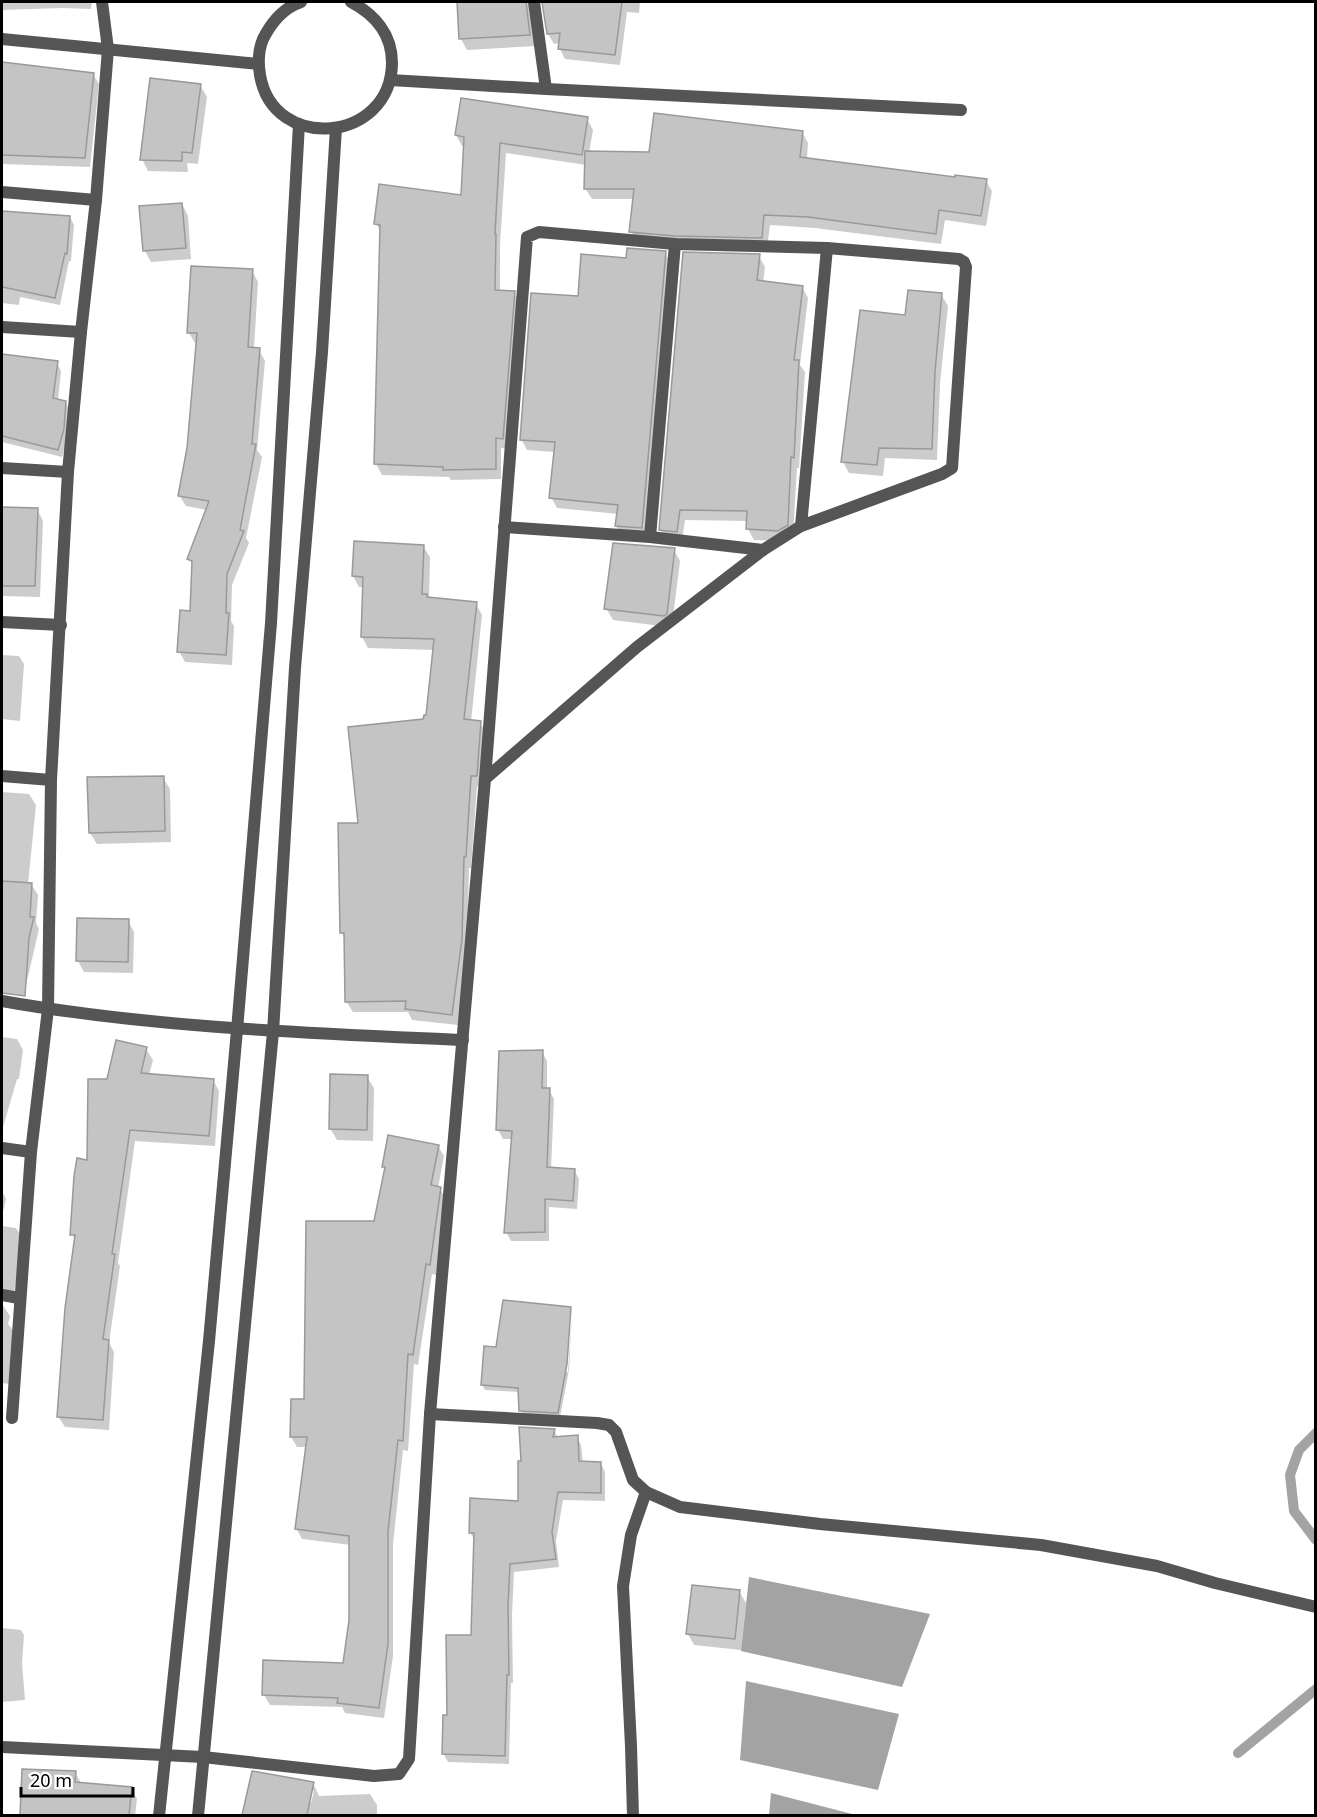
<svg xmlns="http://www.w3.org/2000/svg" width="1317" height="1817" font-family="'Noto Sans',sans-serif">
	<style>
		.water { fill: #a3a3a3 }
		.shadow { fill: #0003; fill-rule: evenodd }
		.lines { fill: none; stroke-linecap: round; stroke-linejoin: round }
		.stream { stroke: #a3a3a3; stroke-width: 10 }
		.building { fill: #c4c4c4; stroke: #999; stroke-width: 1.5 }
		.street { stroke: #555; stroke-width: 12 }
	</style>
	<rect width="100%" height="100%" fill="#fff"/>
	<g class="water">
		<path d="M749,1577L930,1614L902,1687L741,1651Z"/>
		<path d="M746,1681L899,1714L878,1790L740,1760Z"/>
		<path d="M771,1793L856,1815H769Z"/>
	</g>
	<g class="shadow">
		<path d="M2,2H92L91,9L63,8L2,10Z"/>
		<path d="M459,2H532L536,46L467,50L461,39Z"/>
		<path d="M544,2H640L639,13L627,12L620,65L565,59L560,49V43L554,44L548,34Z"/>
		<path d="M2,63L93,74L99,84L90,167L2,164Z"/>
		<path d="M200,85L207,97L198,164L187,163L188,172L148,171L142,159Z"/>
		<path d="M587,119L593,130L589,153L650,154L802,132L808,143L807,159L956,179L986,181L992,191L986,226L945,220L941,244L815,228L770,225L767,248L637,242L631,231L635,199H592L585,188L586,165L506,153L500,244V292L514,293L520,303L509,449L501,448V479L451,480L449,477L382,475L376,464L382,234L376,223L462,196L465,146H462L456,135Z"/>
		<path d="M182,204L188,216L191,259L151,262L145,251Z"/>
		<path d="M31,215L70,217L74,225L71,261H69L60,305L20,297L19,305L2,303V217Z"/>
		<path d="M665,253L671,264L648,539L623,537L616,526L618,514L557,508L551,497L555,452L527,450L521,439L579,298L627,259Z"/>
		<path d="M759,256L765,267L763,283L802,287L808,298L800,365L805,372L799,468H797L793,536L784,541L754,540L748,529V521L685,520L682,542L667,540L660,529Z"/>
		<path d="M252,271L258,282L254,349L259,350L265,361L257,450L262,457L246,538L249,543L232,585L231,621L234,626L232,665L185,662L179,651L191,613L193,566L189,559L207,510L186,506L179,495L188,449L197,344L195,343L189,333Z"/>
		<path d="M941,294L948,306L940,384L937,460L885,458L883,476L849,473L843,462L907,317Z"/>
		<path d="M2,355L57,363L61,371L58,400L65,402L70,410L67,438L62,457L2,442Z"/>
		<path d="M2,508L37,509L43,521L40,597L2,596Z"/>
		<path d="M423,546L430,557L429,599L476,604L482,615L471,722L480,723L487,734L483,787L477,786L471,868H469L467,951L458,1025L412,1020L408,1012H353L346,1001V940L341,932L360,824L427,717L434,650L368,648L362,637L364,587H359L353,576Z"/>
		<path d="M674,550L680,561L672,625L670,627L613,620L606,608Z"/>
		<path d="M2,655L19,656L24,664L20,721L2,719Z"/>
		<path d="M163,778L170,789L171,842L97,844L90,833Z"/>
		<path d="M2,792L29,794L36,805L28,884H31L38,895L36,923L39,929L26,985L2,980Z"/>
		<path d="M79,919L128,921L134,932L133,973L84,972L78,961Z"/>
		<path d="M2,1037L17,1039L23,1050L19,1079H17L3,1127H2Z"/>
		<path d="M146,1049L153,1060L149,1075L213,1080L219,1091L215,1146L135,1141L118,1263L120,1266L109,1343L114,1352L109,1430L65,1427L58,1416L76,1242L72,1234L108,1081Z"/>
		<path d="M542,1052L547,1061V1090H549L554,1099L551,1169L574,1170L579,1179L577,1209L549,1207V1241H511L506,1232L513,1139H503L498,1130Z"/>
		<path d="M367,1077L374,1088L373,1141L337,1140L330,1128Z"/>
		<path d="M438,1146L444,1156L438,1188L440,1189L446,1199L436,1275L432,1274L418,1365L414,1364L408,1451L403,1450L393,1544V1656L384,1718L345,1713L342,1707L270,1705L264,1695L344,1664L350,1620L351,1545L302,1539L296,1528L307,1447H297L291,1437L376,1223L386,1170L384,1167Z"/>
		<path d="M2,1191L6,1199L2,1216Z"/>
		<path d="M2,1226L16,1228L23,1239L13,1298H5L2,1302Z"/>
		<path d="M2,1304L10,1316L8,1324L16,1334L9,1384L2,1383Z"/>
		<path d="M570,1309L572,1312H569L565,1372H568L572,1312L569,1370L560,1417L523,1415L520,1410L519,1392L485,1390L482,1384Z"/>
		<path d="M554,1430L558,1438L577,1437L581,1445L583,1463L601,1464L605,1472V1501L563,1500L556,1541L559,1567L514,1572L512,1615L513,1683H511L509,1764L448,1762L443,1753L449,1717L472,1636L475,1541L470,1532L519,1502Z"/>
		<path d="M739,1591L746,1603L741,1650L694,1645L688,1634Z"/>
		<path d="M2,1628L21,1630L24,1635L22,1663L25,1700L2,1702Z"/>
		<path d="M24,1770L75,1772L81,1783L131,1788L137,1799L135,1816H21Z"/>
		<path d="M253,1772L313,1783L319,1796L370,1794L377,1805V1816H244ZM310,1791H314L311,1803L308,1802Z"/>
	</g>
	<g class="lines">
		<g class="stream">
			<path d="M1316,1433L1299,1450L1290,1475L1294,1511L1316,1540"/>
			<path d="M1238,1753L1316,1689"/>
		</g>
	</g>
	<g class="building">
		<path d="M457,2H526L530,35L459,39Z"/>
		<path d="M542,2H622L615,55L558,49L560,33L547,34Z"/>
		<path d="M2,62L94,73L85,158L2,155Z"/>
		<path d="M150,78L201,84L192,153L182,152V161L140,160Z"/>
		<path d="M461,98L588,117L582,155L500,143L495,234H496L495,290L515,291L503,439L496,438V469L443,470V467L374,464L380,225L374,224L379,184L461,195L464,137L455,135Z"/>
		<path d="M654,113L803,131L800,157L955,177V175L987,179L981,216L939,210L936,234L808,217L764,215L762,238L675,236L629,232L634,189H584L585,151L649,152Z"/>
		<path d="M182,203L186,248L143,251L139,206Z"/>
		<path d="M2,211L70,216L67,254L65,253L55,298L2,287Z"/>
		<path d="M627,248L666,251L642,528L615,526L618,505L549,498L555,442L520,440L531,293L578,296L581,254L626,258Z"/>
		<path d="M683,252L760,254L757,280L803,286L794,360H799L794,458L791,457L788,525L778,531L746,529L747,511L680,510L677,532L659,530Z"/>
		<path d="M191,266L253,269L248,347L260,348L252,444H256L240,530L244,531L227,574L226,613H229L226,655L177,652L180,610L190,611L192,561L187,559L209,501L178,496L187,448L197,333H187Z"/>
		<path d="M908,290L942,293L935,372L932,449L879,448L877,465L841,462L860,310L905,315Z"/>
		<path d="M2,354L58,361L53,398L66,401L64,429L58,450L2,436Z"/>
		<path d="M2,507L38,508L35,586H2Z"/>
		<path d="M354,541L424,545L422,594H427V597L477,602L464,719L481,721L477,776H471L466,857H464L462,939L452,1015L405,1009L406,1001L345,1002L344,933H340L338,823H358L348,727L423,719L424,715H426L434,639L361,637L363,577L352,576Z"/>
		<path d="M613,543L675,548L667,614L664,616L604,609Z"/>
		<path d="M164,776L165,831L89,833L87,777Z"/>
		<path d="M2,881L32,883L30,917H34L29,938L25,996L2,993Z"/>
		<path d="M77,918L129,919L128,962L76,961Z"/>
		<path d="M116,1040L147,1047L141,1073L214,1079L209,1136L130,1130L112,1254H115L103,1339L109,1340L103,1420L57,1417L65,1308L75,1235H70L74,1176L77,1158L87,1160L88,1079H107Z"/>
		<path d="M543,1050L542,1088H550L547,1167L575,1169L573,1201L545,1199V1232L504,1233L512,1131L496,1130L499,1051Z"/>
		<path d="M330,1074L368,1075L367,1130L329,1129Z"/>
		<path d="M388,1135L439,1145L431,1185L441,1187L430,1265L426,1264L413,1355L408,1354L403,1441L398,1440L388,1532V1644L379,1708L337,1703L338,1698L262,1695L263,1660L343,1663L349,1620V1536L295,1529L307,1437H290L291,1399H304L306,1221H374L385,1167H382Z"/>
		<path d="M503,1300L571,1307L567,1364L558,1413L519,1411L518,1388L481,1385L484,1346L496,1347Z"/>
		<path d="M519,1427L555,1429L553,1437L578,1435L579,1461L601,1462V1493L558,1492L552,1532L556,1559L510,1564L508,1606L509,1675H507L505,1756L442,1754L443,1715H447L446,1635H471L474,1533H469L470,1498L518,1501V1461H521Z"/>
		<path d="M692,1585L740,1590L735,1639L686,1634Z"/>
		<path d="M22,1769L76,1771L75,1782L132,1787L129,1815H20Z"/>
		<path d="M252,1771L314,1782L307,1815H242Z"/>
	</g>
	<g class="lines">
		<g class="street">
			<path d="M301,2C283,8 271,23 263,39C258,51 258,63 260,75C273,153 391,143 392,63C392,34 374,14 351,2"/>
			<path d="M534,2L546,89"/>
			<path d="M2,39L258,64"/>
			<path d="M390,80L546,89L961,110"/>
			<path d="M2,192L96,200"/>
			<path d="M2,327L81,332"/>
			<path d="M2,468L68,472"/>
			<path d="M801,526L827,248"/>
			<path d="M504,527L650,537L763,550"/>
			<path d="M650,537L675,244"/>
			<path d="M2,622L61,625"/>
			<path d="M2,776L51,780"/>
			<path d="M2,1001C154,1028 309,1033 463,1040"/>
			<path d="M2,1148L31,1152"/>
			<path d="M2,1295L19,1298"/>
			<path d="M430,1414L597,1423L609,1425L616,1432L633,1480L646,1492L680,1507L820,1524L1041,1545L1157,1566L1215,1583L1316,1607"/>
			<path d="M12,1418L31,1152L48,1009L51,780L68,472L81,332L96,200L108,49L102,2"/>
			<path d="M2,1747L203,1757L374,1776L399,1774L409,1759L430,1414L485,779L527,237L539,232L675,244L827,248L959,259L964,262L966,267L952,468L942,474L801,526L763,550L637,647L485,779"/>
			<path d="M159,1816L209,1341L237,1030L271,623L299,124"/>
			<path d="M198,1816L273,1032L295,668L322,352L336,128"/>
			<path d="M633,1816L631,1746L623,1586L631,1535L646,1492"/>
		</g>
	</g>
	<rect width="1317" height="1817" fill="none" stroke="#000000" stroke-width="6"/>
	<path d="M21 1787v9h112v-9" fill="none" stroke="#000000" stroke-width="3"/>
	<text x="30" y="1787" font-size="18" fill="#000000" stroke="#ffffff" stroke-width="4.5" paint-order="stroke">20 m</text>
</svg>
